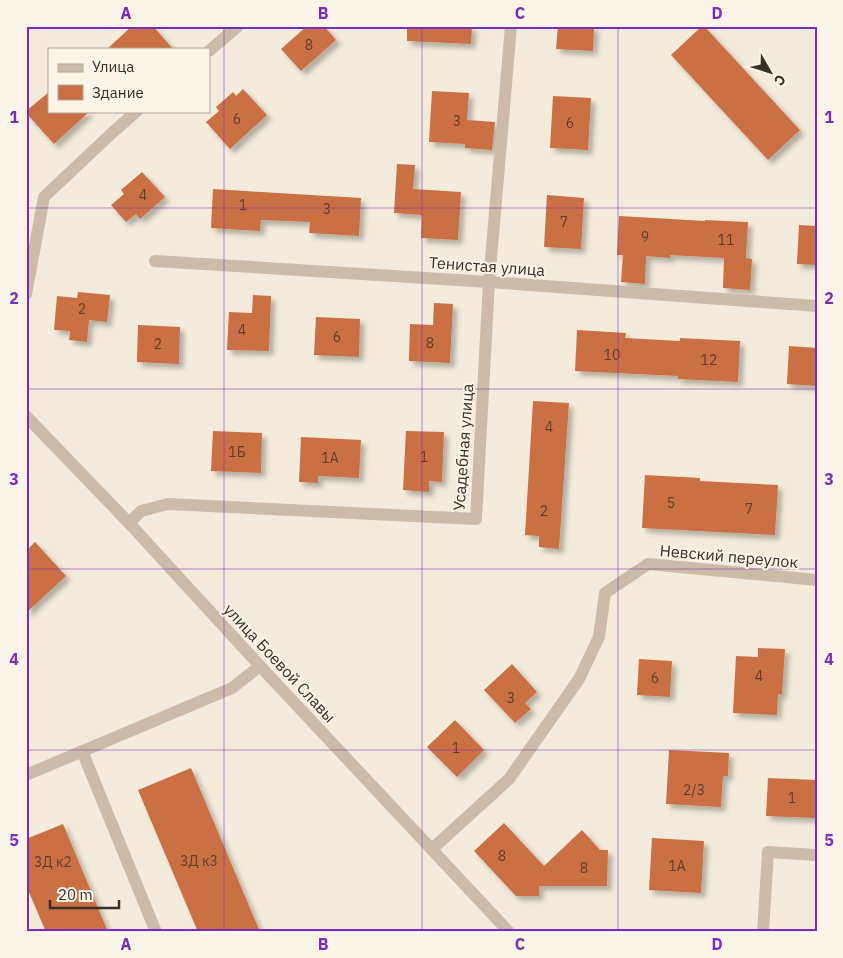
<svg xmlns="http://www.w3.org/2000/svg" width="843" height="958" font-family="'IBM Plex Sans',sans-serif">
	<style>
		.building { fill: #cb7042; filter: url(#shadow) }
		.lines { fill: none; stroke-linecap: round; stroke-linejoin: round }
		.service { stroke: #ccbca7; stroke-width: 12 }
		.minor { stroke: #ccbca7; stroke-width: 12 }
		.tertiary { stroke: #ccbca7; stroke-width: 12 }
		.grid { fill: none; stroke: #7b2cbf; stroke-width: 1; stroke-opacity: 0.55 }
		.labels { text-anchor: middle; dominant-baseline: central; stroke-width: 4; stroke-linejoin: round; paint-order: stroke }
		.number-label { font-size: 14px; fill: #5d3f2e }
		.street-label { font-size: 16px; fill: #382f28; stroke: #fbf4e9 }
		.neatline { fill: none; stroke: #7b2cbf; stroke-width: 2 }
		.grid-label { font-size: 16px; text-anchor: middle; font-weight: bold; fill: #7b2cbf }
	</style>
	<defs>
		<filter id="shadow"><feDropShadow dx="4.5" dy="4.5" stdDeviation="2.5" flood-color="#0004"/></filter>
	</defs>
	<rect width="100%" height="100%" fill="#f3ebdc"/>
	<g class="building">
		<path d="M132,26H153L173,49H107Z"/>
		<path d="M307,26H324L336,40L301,71L281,49Z"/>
		<path d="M407,26H472L471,44L407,41Z"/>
		<path d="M558,26H594L593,51L556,49Z"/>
		<path d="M702,26H704L800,130L768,160L671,55Z"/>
		<path d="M243,89L267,115L230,149L206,122L219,111L216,107L233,92L236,96Z"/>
		<path d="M432,91L469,93L467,120L495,122L492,150L465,148V144L429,142Z"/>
		<path d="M49,92V111H90L54,144L26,113V111Z"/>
		<path d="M553,96L591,98L588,150L550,148Z"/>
		<path d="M397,164L415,165L413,189L461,192L458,240L421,238L422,215L394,213Z"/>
		<path d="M142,172L165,197L140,219L136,214L126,222L111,205L124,194L121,190Z"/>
		<path d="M213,189L361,198L359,236L309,233L310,222L261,220L260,231L211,228Z"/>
		<path d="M547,195L584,198L581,249L544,247Z"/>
		<path d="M619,216L705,221V220L748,222L746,258L752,259L750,290L723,288L724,258L670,255V258L646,256L645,284L621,282L623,255H617Z"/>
		<path d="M799,225L817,226V265L797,264Z"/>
		<path d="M78,292L110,295L107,322L89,320L87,342L69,340L70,331L54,330L57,296L77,298Z"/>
		<path d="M253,295L271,296L269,351L227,350L229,312L252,313Z"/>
		<path d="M434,303L453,304L450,363L409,361L410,324L433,325Z"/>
		<path d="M316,317L360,319L359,357L314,355Z"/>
		<path d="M138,325L180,327L179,364L137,362Z"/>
		<path d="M577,330L626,333L625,338L680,341V338L740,341L738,382L678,379V376L575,371Z"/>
		<path d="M789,346L817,348V386L787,384Z"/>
		<path d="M533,401L569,403L559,549L539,547V536L525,535Z"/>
		<path d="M213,431L262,433L261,473L211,471Z"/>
		<path d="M406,431L444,432L442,482L429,481V492L403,490Z"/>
		<path d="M301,437L361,440L359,478L318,476V483L299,482Z"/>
		<path d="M645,475L700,478V481L778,485L775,535L642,528Z"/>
		<path d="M35,542L66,576L26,613V551Z"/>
		<path d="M758,648L785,649L782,695L778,694L777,715L733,713L736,656L758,657Z"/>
		<path d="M639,659L672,661L670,697L637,695Z"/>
		<path d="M512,664L537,692L525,703L531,709L515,723L484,690Z"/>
		<path d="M455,720L484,750L457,777L427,747Z"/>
		<path d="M669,750L729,753L728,776H723L721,807L666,804Z"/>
		<path d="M191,768L260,932H198L138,790Z"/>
		<path d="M768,778L817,780V818L766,816Z"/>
		<path d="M504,823L544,866L582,830L600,850H608L607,886H539V896H516L474,851Z"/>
		<path d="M63,824L108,932H46L26,885V839Z"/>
		<path d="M652,838L704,841L701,893L649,890Z"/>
	</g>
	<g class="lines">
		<g class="service">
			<path d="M82,751L156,932"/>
			<path d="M26,775L232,688L260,666"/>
		</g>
		<g class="minor">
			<path d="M209,51L238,26"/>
			<path d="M155,261L489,282L817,306"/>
			<path d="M26,294L44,197L113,132L137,111"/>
			<path d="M129,523L141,511L168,504L476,519L489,282L511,26"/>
			<path d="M432,849L509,779L579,679L599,637L605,593L648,564L817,580"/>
			<path d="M763,932L768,852L817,855"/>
		</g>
		<path class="tertiary" d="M26,416L129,523L260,666L509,932"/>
	</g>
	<path class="grid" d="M224,26V932M422,26V932M618,26V932M26,208H817M26,389H817M26,569H817M26,750H817"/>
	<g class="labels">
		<g class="number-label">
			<text x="309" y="45">8</text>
			<text x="237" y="119">6</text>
			<text x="457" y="121">3</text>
			<text x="570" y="123">6</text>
			<text x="143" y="195">4</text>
			<text x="243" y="205">1</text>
			<text x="327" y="209">3</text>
			<text x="564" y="222">7</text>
			<text x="645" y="237">9</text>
			<text x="726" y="240">11</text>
			<text x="82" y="309">2</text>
			<text x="242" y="330">4</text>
			<text x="337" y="337">6</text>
			<text x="430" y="343">8</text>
			<text x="158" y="344">2</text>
			<text x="612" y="355">10</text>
			<text x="709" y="360">12</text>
			<text x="549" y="427">4</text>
			<text x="237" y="452">1Б</text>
			<text x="424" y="457">1</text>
			<text x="330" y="458">1А</text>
			<text x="671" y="503">5</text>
			<text x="749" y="509">7</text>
			<text x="544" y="511">2</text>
			<text x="759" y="676">4</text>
			<text x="655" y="678">6</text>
			<text x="511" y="698">3</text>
			<text x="456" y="748">1</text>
			<text x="694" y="790">2/3</text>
			<text x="792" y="798">1</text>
			<text x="502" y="856">8</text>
			<text x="199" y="861">3Д к3</text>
			<text x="53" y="862">3Д к2</text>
			<text x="677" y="866">1А</text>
			<text x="584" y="868">8</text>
		</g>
		<g class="street-label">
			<text transform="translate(487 266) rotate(4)">Тенистая улица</text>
			<text transform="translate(463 447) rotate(-86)">Усадебная улица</text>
			<text transform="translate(729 556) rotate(5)">Невский переулок</text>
			<text transform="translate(280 663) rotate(47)">улица Боевой Славы</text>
		</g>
	</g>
	<rect width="843" height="958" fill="none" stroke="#fbf4e9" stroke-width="55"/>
	<rect x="48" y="48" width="162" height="65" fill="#fbf4e9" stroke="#ada59c"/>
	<rect x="58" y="64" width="25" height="8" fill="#ccbca7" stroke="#ada59c"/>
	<text x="92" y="72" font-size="15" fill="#382f28">Улица</text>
	<rect x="58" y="85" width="25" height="15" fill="#cb7042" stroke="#ada59c"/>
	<text x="92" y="98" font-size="15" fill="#382f28">Здание</text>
	<g transform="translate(770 72) rotate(129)" stroke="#fbf4e9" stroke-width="4" paint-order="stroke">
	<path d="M0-4L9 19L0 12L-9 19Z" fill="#382f28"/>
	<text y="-8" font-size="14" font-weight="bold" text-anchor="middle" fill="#382f28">С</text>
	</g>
	<path d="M50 900v8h69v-8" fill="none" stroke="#382f28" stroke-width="2.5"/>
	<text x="58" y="900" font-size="15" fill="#382f28" stroke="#fbf4e9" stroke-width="4" paint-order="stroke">20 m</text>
	<rect x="28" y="28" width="788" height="902" class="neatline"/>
	<g class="grid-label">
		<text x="126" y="19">A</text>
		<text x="323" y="19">B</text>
		<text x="520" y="19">C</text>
		<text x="717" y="19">D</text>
		<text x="14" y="123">1</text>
		<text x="829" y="123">1</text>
		<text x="14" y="304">2</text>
		<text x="829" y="304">2</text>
		<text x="14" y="485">3</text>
		<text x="829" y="485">3</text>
		<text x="14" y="665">4</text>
		<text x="829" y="665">4</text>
		<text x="14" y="846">5</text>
		<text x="829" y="846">5</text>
		<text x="126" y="950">A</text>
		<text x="323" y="950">B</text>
		<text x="520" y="950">C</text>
		<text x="717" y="950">D</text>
	</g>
</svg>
